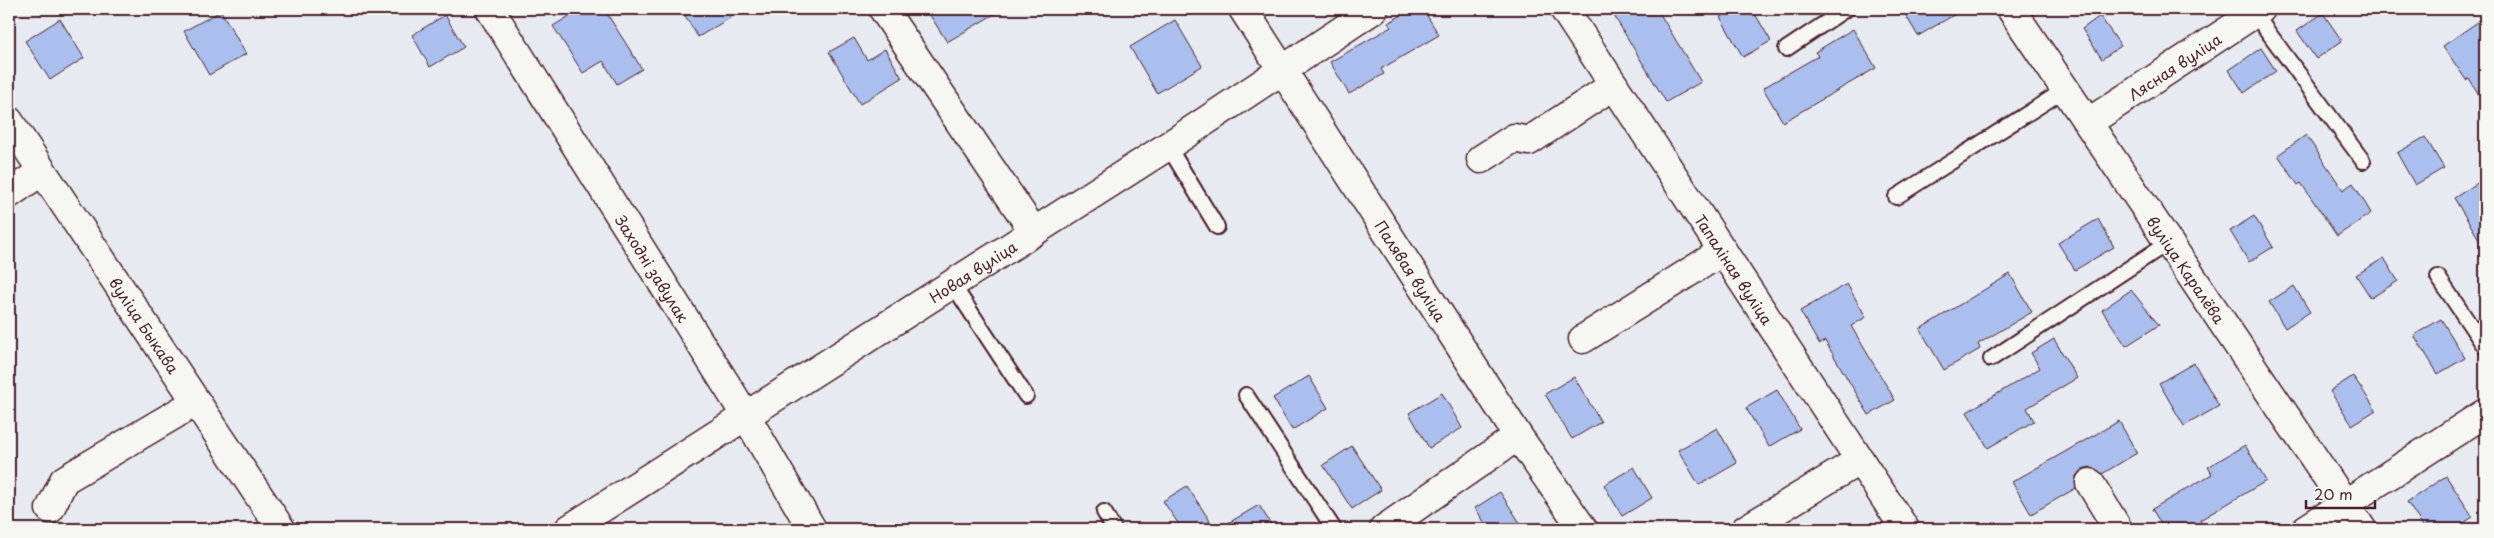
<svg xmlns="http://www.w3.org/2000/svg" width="2494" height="538" font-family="'Playpen Sans',sans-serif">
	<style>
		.building { fill: #aabfee; stroke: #4a1f2b }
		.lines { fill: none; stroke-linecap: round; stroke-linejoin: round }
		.service-casing { stroke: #4a1f2b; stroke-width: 18 }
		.minor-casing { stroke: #4a1f2b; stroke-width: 31 }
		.secondary-casing { stroke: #4a1f2b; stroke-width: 31 }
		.service { stroke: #f6f6f2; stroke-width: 14 }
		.minor { stroke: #f6f6f2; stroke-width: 28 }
		.secondary { stroke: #f6f6f2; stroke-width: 28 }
		.labels { text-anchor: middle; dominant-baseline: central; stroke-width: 4; stroke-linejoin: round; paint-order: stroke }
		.street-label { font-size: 15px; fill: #4a1f2b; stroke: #f6f6f2 }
	</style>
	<rect width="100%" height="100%" fill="#e7ebf1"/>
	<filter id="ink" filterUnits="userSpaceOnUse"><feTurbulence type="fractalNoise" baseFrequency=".02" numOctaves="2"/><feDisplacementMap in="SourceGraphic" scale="10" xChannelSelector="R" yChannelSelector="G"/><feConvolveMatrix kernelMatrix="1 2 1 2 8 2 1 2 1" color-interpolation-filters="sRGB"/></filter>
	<g filter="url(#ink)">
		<g class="building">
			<path d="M581,9H604L642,69L617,84L603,61L583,73L553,26Z"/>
			<path d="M681,9H745L698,37Z"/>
			<path d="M926,9H1003L947,42Z"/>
			<path d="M1412,9H1423L1439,35L1381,69L1384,74L1349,94L1330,62L1391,27L1388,23Z"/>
			<path d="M1610,9H1657L1701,82L1666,102Z"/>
			<path d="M1734,9H1752L1771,41L1743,57L1720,17Z"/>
			<path d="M1902,9H1964L1918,36Z"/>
			<path d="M221,11L246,54L209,75L184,31Z"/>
			<path d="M2323,13L2342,41L2316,59L2297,31Z"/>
			<path d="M445,15L464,47L430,67L412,35Z"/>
			<path d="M2100,16L2121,46L2102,59L2082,29Z"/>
			<path d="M2485,17V105L2469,78L2466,80L2443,46Z"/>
			<path d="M60,19L84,58L50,80L25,41Z"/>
			<path d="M1175,20L1202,66L1157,93L1130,47Z"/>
			<path d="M1853,29L1876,68L1783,122L1763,88L1818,56L1815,52Z"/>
			<path d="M854,38L867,60L885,49L902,78L860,104L829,52Z"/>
			<path d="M2261,48L2276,71L2244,93L2229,70Z"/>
			<path d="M2306,135L2343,190L2353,183L2371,213L2337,236L2301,183L2298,185L2278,155Z"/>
			<path d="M2425,137L2444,168L2415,185L2397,153Z"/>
			<path d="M2479,182L2485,192V249L2454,198Z"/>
			<path d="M2254,216L2273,247L2249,262L2230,231Z"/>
			<path d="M2098,219L2114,247L2075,270L2058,243Z"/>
			<path d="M2384,258L2398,281L2371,298L2356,275Z"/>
			<path d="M2010,274L2032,312L1978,344L1980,349L1944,370L1920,329Z"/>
			<path d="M1847,284L1866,317L1851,326L1895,400L1869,415L1825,341L1819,344L1800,311Z"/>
			<path d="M2294,286L2310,312L2285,328L2269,302Z"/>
			<path d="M2131,290L2159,325L2126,346L2102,310Z"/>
			<path d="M2441,319L2465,358L2438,374L2414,335Z"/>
			<path d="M2054,339L2077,378L2027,408L2034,421L1988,448L1967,412L2040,368L2031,353Z"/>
			<path d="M2194,363L2219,406L2184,426L2159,383Z"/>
			<path d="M1309,376L1328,408L1292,430L1273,398Z"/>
			<path d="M2353,376L2376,410L2352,425L2330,391Z"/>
			<path d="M1574,377L1601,422L1572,439L1545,394Z"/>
			<path d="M1777,390L1800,429L1769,447L1746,408Z"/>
			<path d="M1442,393L1462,428L1429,448L1409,413Z"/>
			<path d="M2119,421L2137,453L2102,474L2090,467L2082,469L2076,476V488L2031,514L2012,482Z"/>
			<path d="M1717,428L1737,463L1699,485L1678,450Z"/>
			<path d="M2245,445L2266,481L2200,520L2205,529H2164L2152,509L2212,474L2208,467Z"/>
			<path d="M1352,446L1381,490L1352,509L1323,465Z"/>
			<path d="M1634,467L1652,498L1622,516L1604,485Z"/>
			<path d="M2446,476L2473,517L2454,529H2425L2407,502Z"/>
			<path d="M1187,486L1210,521L1198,529H1182L1163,501Z"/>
			<path d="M1500,492L1524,529H1489L1475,508Z"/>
			<path d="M1259,505L1274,529H1218Z"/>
		</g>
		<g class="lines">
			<g class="service-casing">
				<g id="service">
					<path d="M2254,13L2363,161"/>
					<path d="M1786,49L1846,9"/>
					<path d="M1168,146L1217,227"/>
					<path d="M1896,197L2066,89"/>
					<path d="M2438,277L2485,347"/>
					<path d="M953,285L1026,396"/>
					<path d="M1991,359L2169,242"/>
					<path d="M1246,395L1334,529"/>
					<path d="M1104,512L1114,529"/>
				</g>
			</g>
			<g class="minor-casing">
				<g id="minor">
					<path id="s1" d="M490,9L746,416L812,529"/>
					<path d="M883,9L1034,232"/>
					<path id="s2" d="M1243,9L1518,436L1583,529"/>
					<path id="s3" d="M1564,9L1905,529"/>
					<path id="s4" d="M9,121L281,529"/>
					<path id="s5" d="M2089,122L2261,9"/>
					<path d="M1481,159L1514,138L1529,141L1614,85"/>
					<path d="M9,194L42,171"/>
					<path d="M1583,339L1723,251"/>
					<path d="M2090,483L2118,529"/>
					<path d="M50,509L64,480L196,402"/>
					<path id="s6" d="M569,529L1168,146L1374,9"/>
					<path d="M1384,529L1518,436"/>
					<path d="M1746,529L1860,460"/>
					<path d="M2306,529L2485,413"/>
				</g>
			</g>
			<g class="secondary-casing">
				<g id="secondary">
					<path id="s7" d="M2011,9L2362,529"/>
				</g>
			</g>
			<use href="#service" class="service"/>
			<use href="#minor" class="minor"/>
			<use href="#secondary" class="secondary"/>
		</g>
	</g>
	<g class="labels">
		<g class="street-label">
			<text stroke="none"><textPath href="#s5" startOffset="102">Лясная вуліца</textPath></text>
			<text stroke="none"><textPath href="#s1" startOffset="306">Заходні завулак</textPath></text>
			<text stroke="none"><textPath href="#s3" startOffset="311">Тапаліная вуліца</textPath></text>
			<text stroke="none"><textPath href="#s7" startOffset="314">вуліца Каралёва</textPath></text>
			<text stroke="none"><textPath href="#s2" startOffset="311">Палявая вуліца</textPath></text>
			<text stroke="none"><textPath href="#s6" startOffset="479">Новая вуліца</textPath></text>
			<text stroke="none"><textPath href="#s4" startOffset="245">вуліца Быкава</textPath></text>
		</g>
	</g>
	<rect width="2494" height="538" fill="none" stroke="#f6f6f2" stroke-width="30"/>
	<rect x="15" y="15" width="2464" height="508" fill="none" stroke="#4a1f2b" stroke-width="2" filter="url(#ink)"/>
	<path d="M2306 500v8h69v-8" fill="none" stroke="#4a1f2b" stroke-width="2.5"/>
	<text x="2314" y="500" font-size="15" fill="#4a1f2b" stroke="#f6f6f2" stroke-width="4" paint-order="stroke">20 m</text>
</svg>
